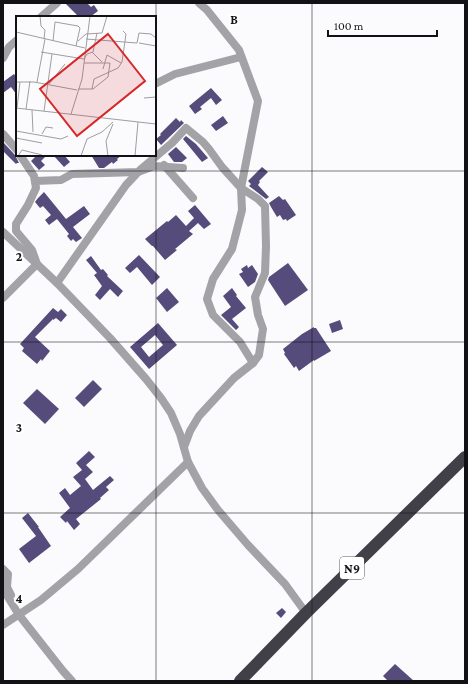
<svg xmlns="http://www.w3.org/2000/svg" width="468" height="684" font-family="'Crimson Pro',serif">
	<style>
		.building { fill: #554c7b; fill-rule: evenodd }
		.lines { fill: none; stroke-linecap: round; stroke-linejoin: round }
		.minor { stroke: #a2a2a7; stroke-width: 8 }
		.highway { stroke: #414049; stroke-width: 12 }
		.grid { fill: none; stroke: #121115; stroke-width: 1; stroke-opacity: 0.55 }
		.labels { text-anchor: middle; dominant-baseline: central; stroke-width: 4; stroke-linejoin: round; paint-order: stroke }
		.shield { fill: #fff; stroke: #59585b; stroke-width: 1 }
		.shield-label { font-size: 13px; font-weight: bold; fill: #121115 }
		.inset-road { fill: none; stroke: #9e9da0; stroke-width: 1 }
		.view { fill: #d62828; fill-opacity: 0.15; stroke: #d62828; stroke-width: 2 }
		.inset-edge { fill: none; stroke: #121115; stroke-width: 2 }
		.grid-label { font-size: 13px; text-anchor: middle; font-weight: bold; fill: #121115; stroke: #fff; stroke-width: 4; stroke-linejoin: round; paint-order: stroke }
	</style>
	<rect width="100%" height="100%" fill="#fbfbfd"/>
	<g class="building">
		<path d="M65,3H87L91,7L94,5L98,11L90,17H79Z"/>
		<path d="M14,74L17,78V95L11,87L3,93V82Z"/>
		<path d="M211,88L222,100L216,105L211,98L200,107L202,109L195,114L189,106Z"/>
		<path d="M223,116L228,123L216,131L211,125Z"/>
		<path d="M176,118L180,122L181,120L184,123L161,145L156,139L161,135L160,134Z"/>
		<path d="M186,136L196,144L208,158L202,162L183,139Z"/>
		<path d="M3,142L15,155L19,163H17L16,164L3,151Z"/>
		<path d="M176,147L187,158L182,162H174L168,154Z"/>
		<path d="M37,155H47L41,161L45,165L39,170L31,161Z"/>
		<path d="M53,155H64L70,162L64,167Z"/>
		<path d="M91,155H122L117,159L118,160L113,164L112,162L104,168H99Z"/>
		<path d="M262,167L268,172L259,181L260,182L258,185L269,197L266,199L249,186L251,184L248,181Z"/>
		<path d="M44,192L66,219L84,206L90,214L73,227L82,238L76,242L73,239L71,241L67,236L69,234L57,219L49,225L45,220L51,215L43,206L40,208L35,202L38,198Z"/>
		<path d="M279,196L283,200L285,199L296,215L287,221L286,219L283,220L280,215L277,217L271,207L269,203Z"/>
		<path d="M195,205L211,224L204,229L198,223L189,231L193,234L175,249L177,250L165,260L153,246H152L145,239L167,221L168,222L176,215L186,226L194,218L188,211Z"/>
		<path d="M139,255L160,277L152,285L137,267L130,273L125,268Z"/>
		<path d="M91,256L101,270L103,269L108,275L107,276L123,291L118,297L110,289L100,300L95,295L102,286L94,275L97,273L86,260Z"/>
		<path d="M288,263L308,290L285,306L268,280L269,277Z"/>
		<path d="M247,265L248,268L252,265L258,274L255,282L248,287L239,274L243,272L241,269Z"/>
		<path d="M167,288L179,302L167,312L156,298Z"/>
		<path d="M232,288L237,295L236,296L246,308L232,319L239,327L236,330L221,315L231,307L223,296Z"/>
		<path d="M53,308L58,312L61,309L67,315L61,322L56,318L53,320V319L35,337L50,351L42,361L41,359L37,364L22,351L24,348L20,344Z"/>
		<path d="M340,320L343,329L332,333L329,324Z"/>
		<path d="M158,323L177,345L149,369L130,347ZM155,335L163,345L149,357L141,347Z"/>
		<path d="M314,327V328H316L331,351L314,361V360L299,371L296,366L294,368L284,354L285,353L283,349L302,334Z"/>
		<path d="M93,380L102,389L84,407L75,398Z"/>
		<path d="M37,389L59,409L45,424L23,403Z"/>
		<path d="M89,451L95,457L86,465L93,472L85,479L93,490L110,476L114,480L106,487L109,490L100,498L101,499L76,519L80,524L74,530L67,521L66,523L60,517L70,508L59,493L65,488L70,495L81,486L73,477L82,470L76,463Z"/>
		<path d="M28,513L39,527H38L51,546L29,563L19,549L36,536L22,518Z"/>
		<path d="M282,608L286,612L281,618L276,613Z"/>
		<path d="M395,664L414,681H388L383,676Z"/>
	</g>
	<g class="lines">
		<g class="minor">
			<path d="M199,3L207,10L239,50L258,101L241,188L242,210L232,249L213,279L207,299L213,315L240,342L253,363"/>
			<path d="M41,17L57,3"/>
			<path d="M3,58L9,47L17,40"/>
			<path d="M155,84L175,74L241,57"/>
			<path d="M3,134L17,150"/>
			<path d="M164,165L193,198"/>
			<path d="M35,181L61,180L72,174L138,172L154,166L183,168"/>
			<path d="M3,232L57,283L110,338L146,379L161,398L171,413L180,434L188,462L202,488L218,510L248,545L285,584L306,613"/>
			<path d="M57,283L126,185L141,169L172,143L186,128L203,142L209,149L222,167L241,188L258,199L265,206L266,246L265,273L255,297L258,315L263,329L259,355L253,363L234,378L199,416L190,431L184,447"/>
			<path d="M3,298L37,264L32,250L16,231V224L28,205L36,188L34,176L20,155"/>
			<path d="M3,569L8,574L7,587L11,595"/>
			<path d="M3,589L19,615L63,671L72,681"/>
			<path d="M3,625L41,600L78,569L188,462"/>
		</g>
		<path class="highway" d="M240,681L306,613L465,457"/>
	</g>
	<path class="grid" d="M156,3V681M312,3V681M3,171H465M3,342H465M3,513H465"/>
	<g class="labels">
		<rect class="shield" x="340" y="557" width="24" height="22" rx="3"/>
		<g class="shield-label">
			<text x="352" y="568">N9</text>
		</g>
	</g>
	<g transform="translate(16 16)">
		<rect width="140" height="140" fill="#fbfbfd"/>
		<path class="inset-road" d="M24,0L25,10L29,14L28,23M0,16L69,32M70,23L121,27L123,17L135,18L140,22M37,25L39,6L62,10L64,12L60,30M62,25L70,18L86,17L91,0M123,27L140,30M25,36L68,43L71,38L77,36L81,17M76,36L86,46M87,53L91,39L105,47M0,66H18L61,74M21,66L29,23M33,68L49,48M62,73H77L92,61L94,47H68M76,73L78,63L102,52L106,46L110,18L107,15M128,82L140,81M0,92L140,108M1,92L4,66M10,93L14,65M16,94L17,116M28,95L36,38M55,98L66,63L74,0M0,115L45,123L52,120M26,118L30,111L37,112M0,122L26,127M2,140L6,134L26,139M65,140L71,123L86,116L97,106M92,140L90,125L97,108M119,140L122,106"/>
		<path class="view" d="M92,18L129,65L61,120L24,73Z"/>
		<rect width="140" height="140" class="inset-edge"/>
	</g>
	<g class="grid-label">
		<text x="234" y="24">B</text>
		<text x="19" y="261">2</text>
		<text x="19" y="432">3</text>
		<text x="19" y="603">4</text>
	</g>
	<rect width="468" height="684" fill="none" stroke="#121115" stroke-width="8"/>
	<path d="M328 30v6h109v-6" fill="none" stroke="#121115" stroke-width="2"/>
	<text x="334" y="30" font-size="12" fill="#121115" stroke="#ffffff" stroke-width="3" paint-order="stroke">100 m</text>
</svg>
